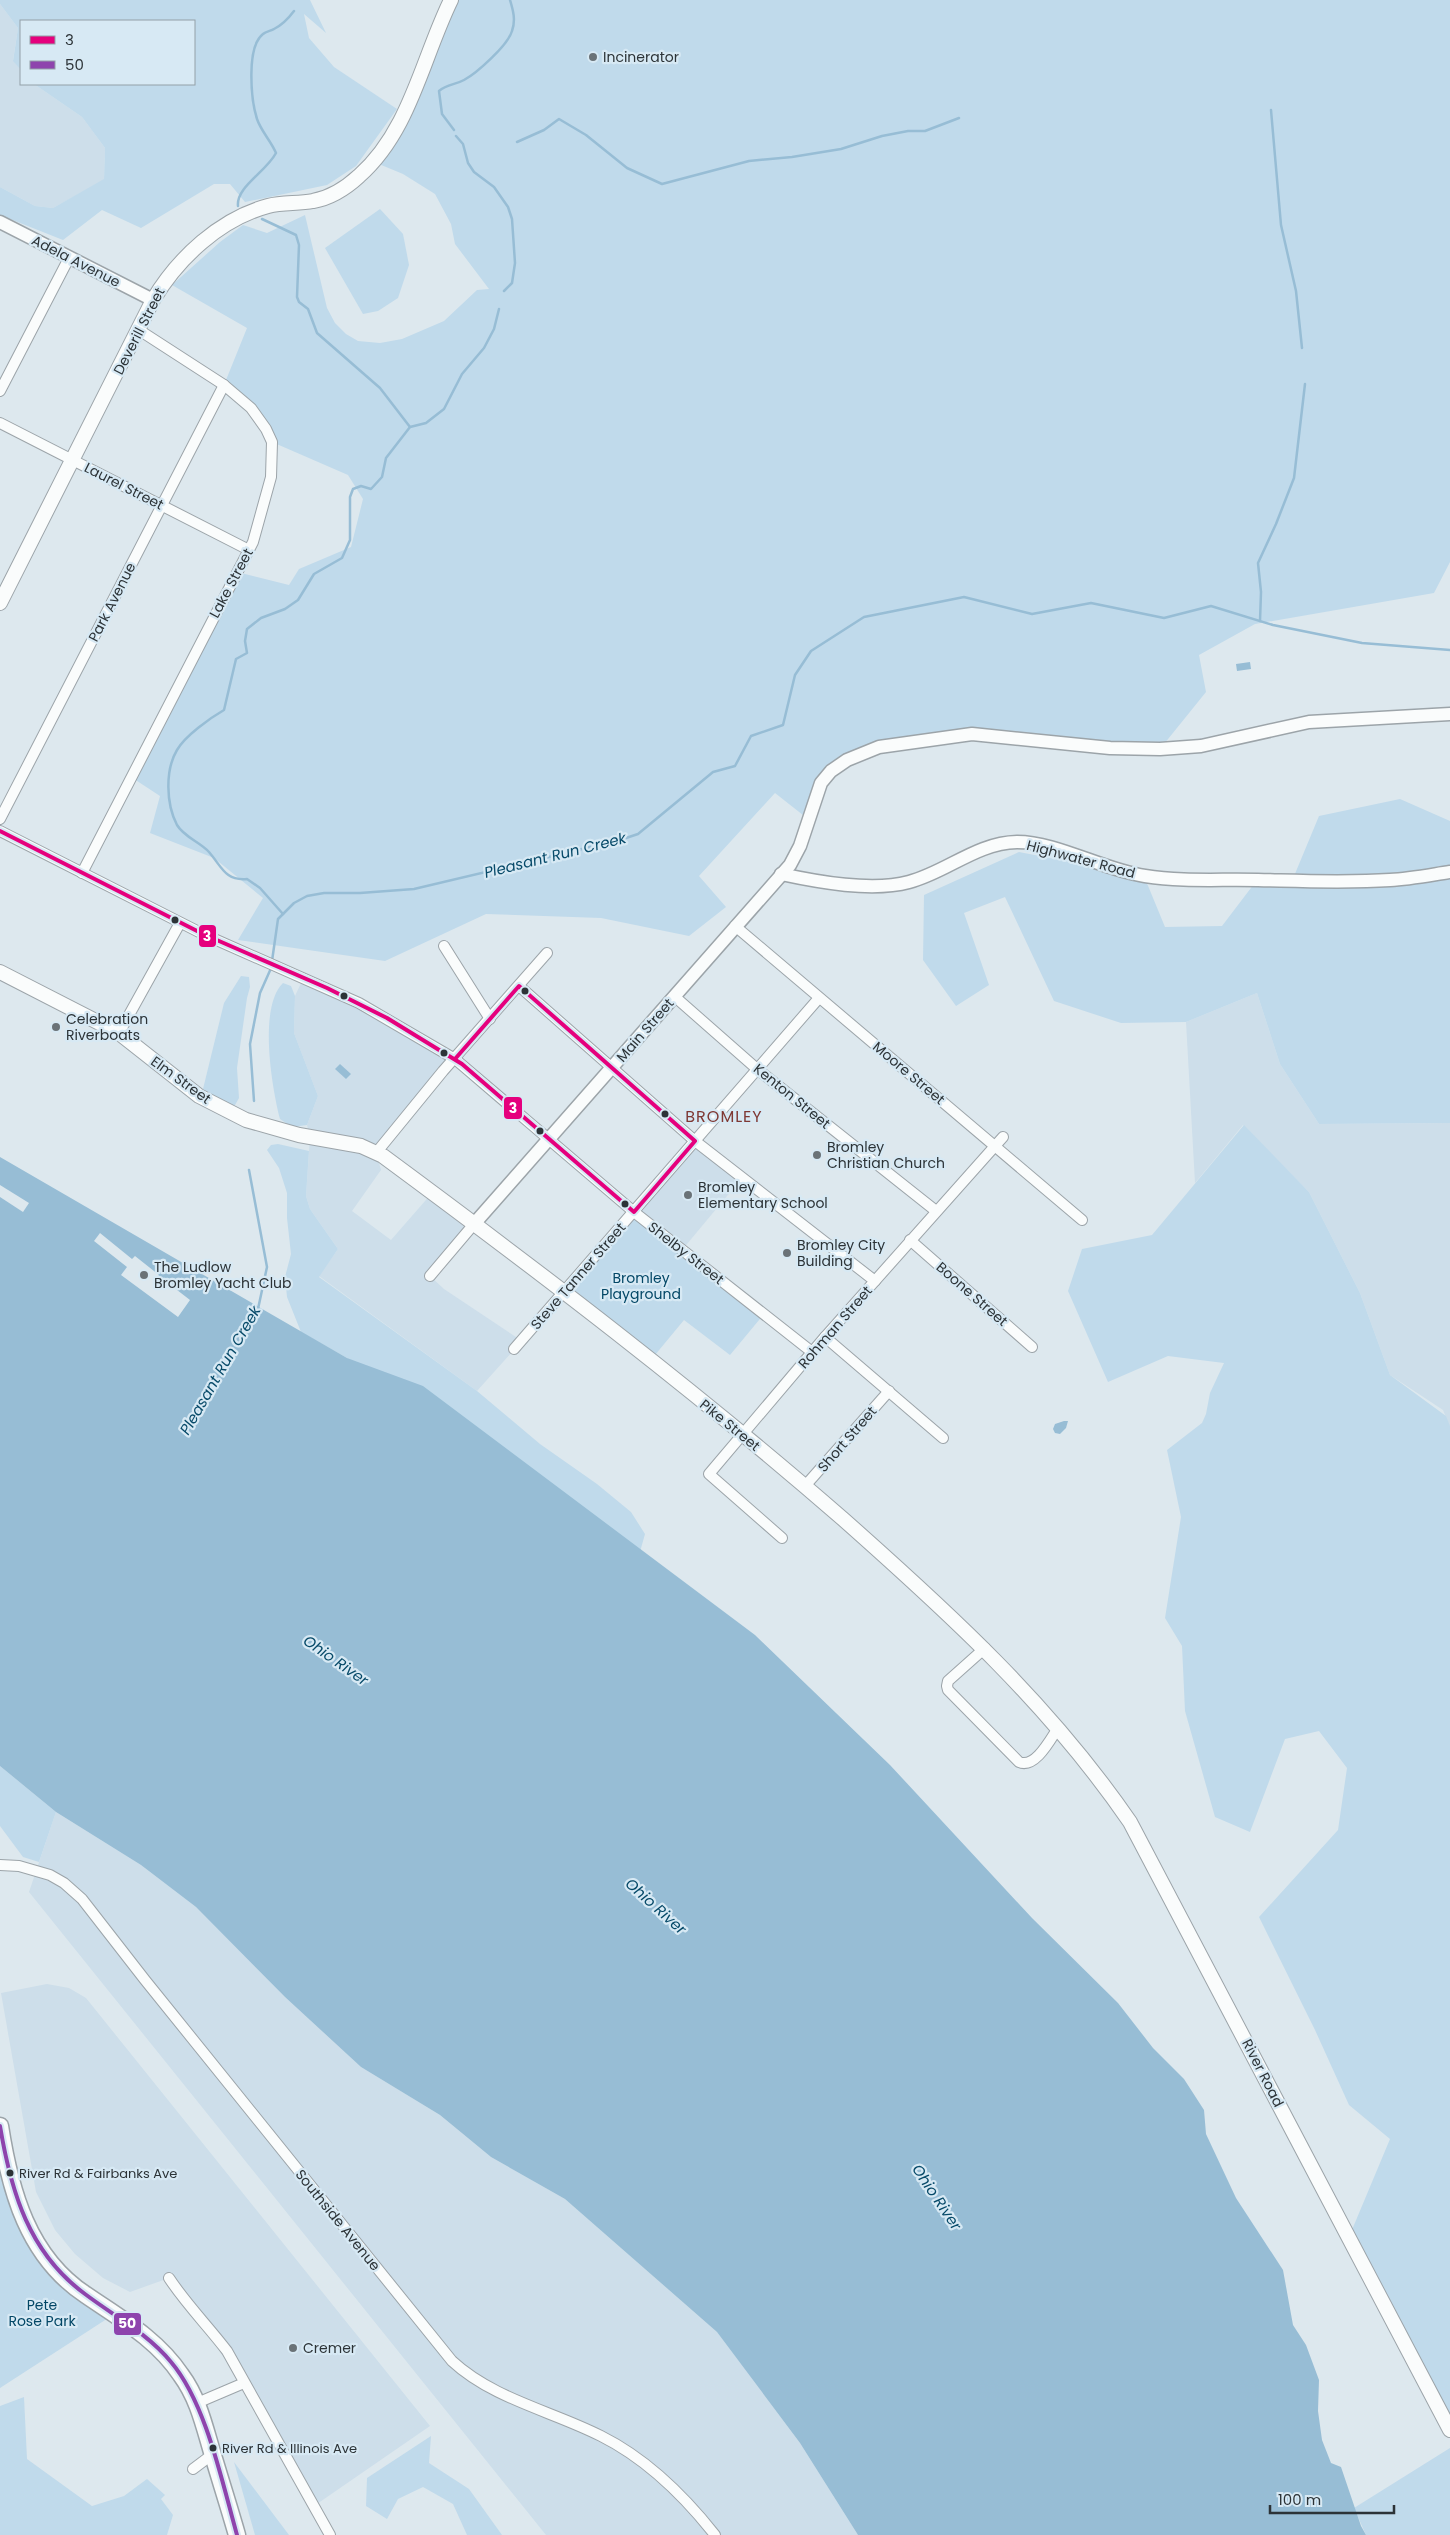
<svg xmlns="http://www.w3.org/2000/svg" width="1450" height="2535" font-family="Poppins,sans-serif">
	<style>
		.built { fill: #cddeea }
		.green { fill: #c0daeb }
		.water { fill: #97bdd5 }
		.pier { fill: #dde8ee }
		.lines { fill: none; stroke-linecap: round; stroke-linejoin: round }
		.stream { stroke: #97bdd5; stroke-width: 2.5 }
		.minor-casing { stroke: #9ca4a9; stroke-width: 12 }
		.tertiary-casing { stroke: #9ca4a9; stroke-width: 15 }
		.secondary-casing { stroke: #9ca4a9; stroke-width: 16 }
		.primary-casing { stroke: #9ca4a9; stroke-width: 19 }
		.minor { stroke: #fafcfc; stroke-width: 10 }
		.tertiary { stroke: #fafcfc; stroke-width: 12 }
		.secondary { stroke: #fafcfc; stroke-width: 14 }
		.primary { stroke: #fafcfc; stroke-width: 16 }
		.bus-1-casing { stroke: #d7e9f4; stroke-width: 8 }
		.bus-2-casing { stroke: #d7e9f4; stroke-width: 8 }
		.bus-1 { stroke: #e5007d; stroke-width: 4 }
		.bus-2 { stroke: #8e44ad; stroke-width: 4 }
		.poi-dot { fill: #6a7277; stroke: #d7e9f4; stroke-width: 2 }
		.bus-dot { fill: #2c3337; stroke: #d7e9f4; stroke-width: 2 }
		.labels { text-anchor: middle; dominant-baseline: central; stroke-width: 4.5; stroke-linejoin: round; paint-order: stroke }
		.bus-label { font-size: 13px; fill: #2c3337; stroke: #d7e9f4; text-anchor: start }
		.poi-label { font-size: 14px; fill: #2c3337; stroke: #d7e9f4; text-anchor: start }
		.street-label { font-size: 14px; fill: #2c3337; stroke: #d7e9f4 }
		.park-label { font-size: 14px; fill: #034766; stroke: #d7e9f4 }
		.water-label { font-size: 15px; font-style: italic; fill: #074a69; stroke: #d7e9f4 }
		.quarter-label { font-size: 16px; letter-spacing: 1px; fill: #7f3833; stroke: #d7e9f4 }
		.line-badge { stroke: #d7e9f4; stroke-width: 2 }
		.badge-label { font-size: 14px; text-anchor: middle; font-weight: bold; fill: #fff }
	</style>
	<rect width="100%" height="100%" fill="#dde8ee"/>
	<g class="built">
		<path d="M0,4L18,28L13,60L21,70V84H34L82,117L105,148L104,180L53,208L35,206L0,187Z"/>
		<path d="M303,979L455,1059L376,1153L381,1170L352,1211L391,1240L432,1193L474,1224L430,1276L444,1289L522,1341L477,1391L319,1276L338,1249L310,1209L306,1196L310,1137L307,1125L318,1096L294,1033L295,996Z"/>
		<path d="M1257,993L1280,1064L1319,1124L1450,1123V1427L1443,1410L1390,1375L1360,1293L1309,1192L1243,1125L1195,1183L1186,1022Z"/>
		<path d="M695,1141L742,1178L682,1250L634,1212Z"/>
		<path d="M56,1812L141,1865L196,1907L285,1997L361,2067L440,2115L491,2157L565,2199L717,2332L800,2443L858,2535H546L29,1892Z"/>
		<path d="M47,1984L69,1988L86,1998L430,2426L314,2506L244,2383L169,2278L130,2292L103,2278L75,2254L55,2230L36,2192L1,1993Z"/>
	</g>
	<g class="green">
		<path d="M0,0H310L326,33L304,14L309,38L334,67L397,109L356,166L327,185L245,202L230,184H214L141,228L102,210L63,240L0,215V187L35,206L53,208L104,179L105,148L82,117L34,84H194V21H21V70L13,61L18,28L0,4Z"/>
		<path d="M449,0H1450V562L1434,593L1255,624L1199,655L1206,692L1160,749L972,734L879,747L821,783L808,819L775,793L699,876L726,907L689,936L601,918L486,914L385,961L238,940L263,898L214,858L150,833L160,796L131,777L237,572L289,585L299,569L351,547L363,499L348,475L272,442L270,436L224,385L247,328L172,285L220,242L243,225L267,233L305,215L327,308L335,323L346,334L358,341L380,343L402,339L444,321L477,290L489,289L455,244L451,224L435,194L403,174L374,162L383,151Z"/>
		<path d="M380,209L403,234L409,265L398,298L378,311L363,314L325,248Z"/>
		<path d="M1400,799L1450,821V1123L1319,1124L1280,1064L1257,993L1186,1022L1121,1023L1054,1001L1005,897L964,913L989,985L956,1006L923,960L924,895L1019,852L1144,876L1165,927L1222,926L1257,880L1292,881L1319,816Z"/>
		<path d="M241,976L249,977L250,987L247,998L237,1068L239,1098L235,1105L228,1106L203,1089L224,1003Z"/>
		<path d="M283,983L291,986L295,996L294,1033L318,1096L307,1125L292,1127L280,1119C272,1088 258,1007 283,983Z"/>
		<path d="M1244,1125L1309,1192L1360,1293L1390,1375L1446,1416L1450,1426V2430L1349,2237L1390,2139L1349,2105L1315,2030L1259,1917L1338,1830L1347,1768L1319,1731L1285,1739L1250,1832L1215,1817L1185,1711L1182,1646L1165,1618L1181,1517L1167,1450L1202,1423L1206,1414L1210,1393L1224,1363L1168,1356L1108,1382L1068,1291L1082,1249L1152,1235Z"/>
		<path d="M278,1144L309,1151L306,1196L310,1209L338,1249L319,1277L477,1391L540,1444L597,1484L631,1512L645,1534L638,1559L347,1358L301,1332L287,1297L285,1277L291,1254L287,1218V1193L279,1168L267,1150L271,1145Z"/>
		<path d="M634,1212L764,1314L730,1355L684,1320L650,1361L563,1292Z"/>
		<path d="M0,1766L56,1812L39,1862L23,1857L0,1826Z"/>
		<path d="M7,2168L45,2255L116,2313L0,2388V2172Z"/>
		<path d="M24,2397L27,2459L92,2506L124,2496L147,2479L165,2495L161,2499L173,2515L167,2535H0V2406Z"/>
		<path d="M431,2436L429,2463L469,2489L502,2535H467L453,2504L423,2487L398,2499L387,2519L366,2506L367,2478Z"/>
		<path d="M1450,2448V2535H1366L1354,2508Z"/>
		<path d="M234,2462L289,2535H255Z"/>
	</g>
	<g class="water">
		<path d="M1250,662L1251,669L1237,671L1236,664Z"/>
		<path d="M340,1064L351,1074L346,1079L335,1069Z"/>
		<path d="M0,1157L347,1358L423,1386L755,1635L890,1765L1032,1918L1118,2003L1153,2048L1184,2079L1204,2110L1206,2134L1236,2198L1283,2270L1293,2325L1306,2345L1319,2380L1318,2411L1322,2440L1331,2463L1341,2467L1361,2526L1366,2535H858L800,2443L717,2332L565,2199L491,2157L440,2115L361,2067L285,1997L196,1907L141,1865L56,1812L0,1766Z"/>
		<path d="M1064,1421H1068L1066,1428L1060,1434L1055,1433L1053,1429L1055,1424Z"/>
	</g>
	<g class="pier">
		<path d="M0,1185L29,1203L23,1212L0,1197Z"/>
		<path d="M100,1233L132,1259L135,1256L159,1275L154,1282L163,1288L168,1283L190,1300L178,1317L121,1275L127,1267L94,1241Z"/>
	</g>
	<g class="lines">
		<g class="stream">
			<path d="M1271,110L1281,225L1296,291L1302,348"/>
			<path d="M454,130L442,114L439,91C447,84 455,85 464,80C477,73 508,45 512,31C516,20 513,10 510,0"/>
			<path d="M456,136L463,144L468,163L474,172L494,187L508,207L512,219L515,263L512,283L504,291"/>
			<path d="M517,142L544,130L559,119L586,135L627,168L662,184L749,161L792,157L841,149L882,136L908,131H925L959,118"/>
			<path d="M238,206C236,187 266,172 276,153C271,141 261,131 257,119C251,100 246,47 263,34C266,31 271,31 274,29C282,25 288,19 294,11"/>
			<path d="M262,219L296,235L299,245L297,297L299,302L308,309L317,333L380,388L410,427"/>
			<path d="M1260,621L1261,592L1258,563L1276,524L1294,478L1305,384"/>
			<path d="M283,914L260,888L247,879C225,881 222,867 209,852C200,842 184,837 177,825C166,804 165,770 177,750C185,736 210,718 224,710L236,659L247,653L245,641L247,629L261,618L285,609L298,600L314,574L342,558L350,540V497L353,489L361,486L371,489L382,477L386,458L410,427L426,423L444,409L462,374L484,348L494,329L499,309"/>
			<path d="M272,961L278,919L294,903L307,896L324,893H360L414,889L620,840L638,834L713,772L735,766L751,736L783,725L795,675L811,651L864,617L964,597L1032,614L1091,603L1164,618L1211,606L1273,625L1362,643L1450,650"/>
			<path d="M254,1101L250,1044L260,993L272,966"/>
			<path d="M249,1170L267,1267L258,1309"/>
		</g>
		<g class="minor-casing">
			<g id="minor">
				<path d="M0,391L69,258"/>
				<path d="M0,423L249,550"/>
				<path d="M0,819L224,385"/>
				<path d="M0,831L203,934L359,1003L455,1059L634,1212L812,1352"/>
				<path d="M82,873L253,542L271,477L272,442L266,429L251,408L224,385L139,330"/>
				<path d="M735,926L1082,1220"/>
				<path d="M444,946L490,1019"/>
				<path d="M519,986L695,1141L875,1281"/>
				<path d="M674,996L757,1069L936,1211"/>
				<path d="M119,1033L180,923"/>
				<path d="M376,1153L443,1071L547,953"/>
				<path d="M910,1240L1032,1347"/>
				<path d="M430,1276L474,1224"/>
				<path d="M825,1337L943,1438"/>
				<path d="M514,1349L819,998"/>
				<path d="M805,1486L889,1391"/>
				<path d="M782,1538L709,1474L825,1337L1003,1137"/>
				<path d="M985,1648L948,1681L947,1686L948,1690L1019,1762C1035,1769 1050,1740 1058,1728"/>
				<path d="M0,1865L19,1866L50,1875L64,1883L82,1899L145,1980L452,2361C493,2399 552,2411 601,2436C645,2458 685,2497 715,2535"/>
				<path d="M169,2278C186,2304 208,2326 227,2351L330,2535"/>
				<path d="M197,2403L244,2383"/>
				<path d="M193,2469L213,2454"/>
			</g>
		</g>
		<g class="tertiary-casing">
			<g id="tertiary">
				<path d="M0,222L153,300"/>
				<path d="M781,874C818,882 872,892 909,882C947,872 976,843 1017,842C1057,842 1103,870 1145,876C1182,882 1220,879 1258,880C1302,881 1346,883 1390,880C1410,879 1430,875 1450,872"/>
				<path d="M474,1224L790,865L800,846L821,783L831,771L847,760L879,747L972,734L1110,748L1160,749L1201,746L1309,722L1450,714"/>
			</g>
		</g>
		<g class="secondary-casing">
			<g id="secondary">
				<path d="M0,603L153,300C178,258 220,219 268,206C283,202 298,204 313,201C330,198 346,188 359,176C410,131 422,59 451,0"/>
				<path d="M0,972L119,1033L199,1096L246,1120L299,1135L361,1146L383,1156C540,1272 696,1391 843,1519C949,1613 1049,1704 1130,1822L1450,2430"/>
			</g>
		</g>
		<g class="primary-casing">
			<path id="primary" d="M0,2126C10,2191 28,2257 86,2295C121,2319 157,2339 181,2375C198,2398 204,2425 212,2452C220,2479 229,2507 237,2535"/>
		</g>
		<use href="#minor" class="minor"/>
		<use href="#tertiary" class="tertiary"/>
		<use href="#secondary" class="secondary"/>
		<use href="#primary" class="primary"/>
		<g class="bus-1-casing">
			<path id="bus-1" d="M0,831L203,934L327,988L387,1018L462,1064L634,1212L695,1141L519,986L455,1059"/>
		</g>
		<g class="bus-2-casing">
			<path id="bus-2" d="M0,2126C11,2192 29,2253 85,2294C114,2316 147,2333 171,2362C206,2403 222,2482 237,2535"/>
		</g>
		<use href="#bus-1" class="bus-1"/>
		<use href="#bus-2" class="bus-2"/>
	</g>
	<g class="poi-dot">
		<circle cx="593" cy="57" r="5"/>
		<circle cx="56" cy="1027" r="5"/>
		<circle cx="817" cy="1155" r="5"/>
		<circle cx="688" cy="1195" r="5"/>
		<circle cx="787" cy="1253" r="5"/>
		<circle cx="144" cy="1275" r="5"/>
		<circle cx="293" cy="2348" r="5"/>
	</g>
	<g class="bus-dot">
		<circle cx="175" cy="920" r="4.5"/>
		<circle cx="525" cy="991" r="4.5"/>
		<circle cx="344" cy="996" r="4.5"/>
		<circle cx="444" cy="1053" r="4.5"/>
		<circle cx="665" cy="1114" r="4.5"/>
		<circle cx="540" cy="1131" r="4.5"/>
		<circle cx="625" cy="1204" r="4.5"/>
		<circle cx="10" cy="2173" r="4.5"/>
		<circle cx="213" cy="2448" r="4.5"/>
	</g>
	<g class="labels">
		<g class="bus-label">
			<text x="19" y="2173">River Rd &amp; Fairbanks Ave</text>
			<text x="222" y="2448">River Rd &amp; Illinois Ave</text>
		</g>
		<g class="poi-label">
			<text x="603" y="57">Incinerator</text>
			<text x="66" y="1019">Celebration<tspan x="66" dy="16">Riverboats</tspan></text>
			<text x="827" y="1147">Bromley<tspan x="827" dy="16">Christian Church</tspan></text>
			<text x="698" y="1187">Bromley<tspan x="698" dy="16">Elementary School</tspan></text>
			<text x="797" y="1245">Bromley City<tspan x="797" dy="16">Building</tspan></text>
			<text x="154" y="1267">The Ludlow<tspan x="154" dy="16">Bromley Yacht Club</tspan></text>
			<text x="303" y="2348">Cremer</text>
		</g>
		<g class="street-label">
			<text transform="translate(76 261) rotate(27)">Adela Avenue</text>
			<text transform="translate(139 331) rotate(-63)">Deverill Street</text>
			<text transform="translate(124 486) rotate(27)">Laurel Street</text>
			<text transform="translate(231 583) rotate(-62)">Lake Street</text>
			<text transform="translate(112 602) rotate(-63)">Park Avenue</text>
			<text transform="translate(1081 859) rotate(15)">Highwater Road</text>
			<text transform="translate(645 1030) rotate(-49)">Main Street</text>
			<text transform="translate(909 1073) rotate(40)">Moore Street</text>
			<text transform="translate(181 1080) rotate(36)">Elm Street</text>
			<text transform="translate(792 1096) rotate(39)">Kenton Street</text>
			<text transform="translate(686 1253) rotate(38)">Shelby Street</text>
			<text transform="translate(578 1276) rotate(-49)">Steve Tanner Street</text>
			<text transform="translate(972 1294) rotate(41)">Boone Street</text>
			<text transform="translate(835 1327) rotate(-49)">Rohman Street</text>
			<text transform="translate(730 1425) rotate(39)">Pike Street</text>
			<text transform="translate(847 1439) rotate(-49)">Short Street</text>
			<text transform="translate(1263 2073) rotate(63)">River Road</text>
			<text transform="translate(338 2220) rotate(51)">Southside Avenue</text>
		</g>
		<g class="park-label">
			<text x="641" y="1278">Bromley<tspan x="641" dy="16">Playground</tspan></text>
			<text x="42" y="2305">Pete<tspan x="42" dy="16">Rose Park</tspan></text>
		</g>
		<g class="water-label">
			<text transform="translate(555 855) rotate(-14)">Pleasant Run Creek</text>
			<text transform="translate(220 1370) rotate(-60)">Pleasant Run Creek</text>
			<text transform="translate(336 1660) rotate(35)">Ohio River</text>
			<text transform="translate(656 1906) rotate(42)">Ohio River</text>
			<text transform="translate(937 2197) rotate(56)">Ohio River</text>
		</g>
		<g class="quarter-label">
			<text x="724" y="1116">BROMLEY</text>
		</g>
	</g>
	<g class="line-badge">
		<rect x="198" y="924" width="19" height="24" rx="5" fill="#e5007d"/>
		<rect x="503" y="1096" width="20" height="24" rx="5" fill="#e5007d"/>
		<rect x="113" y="2312" width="29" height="24" rx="5" fill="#8e44ad"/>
	</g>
	<g class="badge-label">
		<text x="207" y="941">3</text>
		<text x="513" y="1113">3</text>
		<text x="127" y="2328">50</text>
	</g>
	<rect x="20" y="20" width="175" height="65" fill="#d7e9f4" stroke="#93a0a8"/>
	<rect x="30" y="36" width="25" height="8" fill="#e5007d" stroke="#93a0a8"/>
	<text x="65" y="45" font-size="15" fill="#2c3337">3</text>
	<rect x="30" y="61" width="25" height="8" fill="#8e44ad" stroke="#93a0a8"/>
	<text x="65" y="70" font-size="15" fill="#2c3337">50</text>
	<path d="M1270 2505v8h124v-8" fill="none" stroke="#2c3337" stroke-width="2.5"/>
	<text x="1278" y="2505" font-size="15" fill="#2c3337" stroke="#d7e9f4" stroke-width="4" paint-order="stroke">100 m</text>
</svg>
